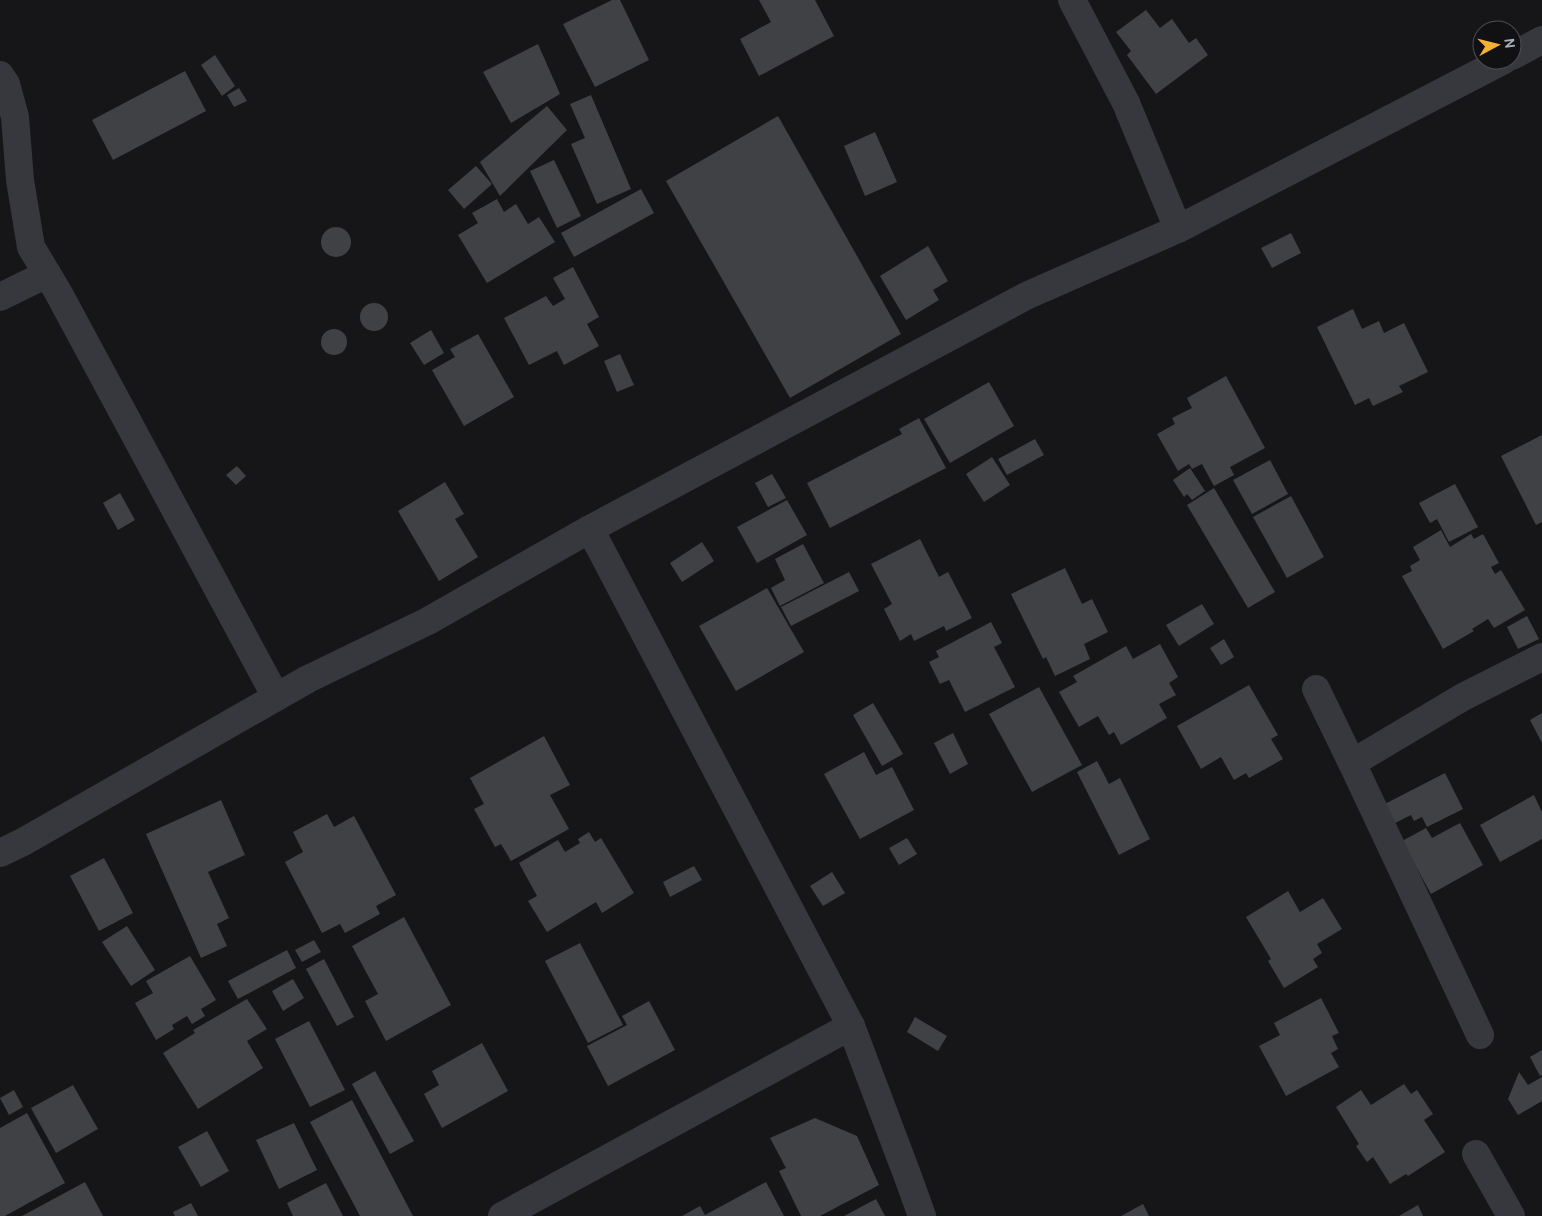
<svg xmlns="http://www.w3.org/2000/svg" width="1542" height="1216" font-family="Cabin,sans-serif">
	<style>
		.building { fill: #404145 }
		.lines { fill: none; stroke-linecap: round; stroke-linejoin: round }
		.street { stroke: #37383d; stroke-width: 28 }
	</style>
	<rect width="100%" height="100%" fill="#161618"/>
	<g class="building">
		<path d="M612,0H620L649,60L595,87L563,24Z"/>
		<path d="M759,0H815L834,36L759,76L740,39L771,22Z"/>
		<path d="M1146,10L1160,28L1172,19L1189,43L1196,38L1208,55L1156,94L1127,55L1131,51L1116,32Z"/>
		<path d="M538,44L560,94L511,123L483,72Z"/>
		<path d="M215,55L235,86L222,96L201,65Z"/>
		<path d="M185,71L206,111L113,160L92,120Z"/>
		<path d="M239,88L247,101L234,107L227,95Z"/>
		<path d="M591,95L631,189L597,204L571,144L585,138L570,104Z"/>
		<path d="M547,106L567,130L500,196L480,162Z"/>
		<path d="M778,116L901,334L790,398L666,181Z"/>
		<path d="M875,132L897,182L865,196L844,146Z"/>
		<path d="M554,160L581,216L557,228L530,171Z"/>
		<path d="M476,166L492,184L464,209L448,190Z"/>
		<path d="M641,189L654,213L574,257L561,233Z"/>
		<path d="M497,199L504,212L516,204L528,224L539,217L555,242L487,283L458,235L478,223L472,213Z"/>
		<circle cx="336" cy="242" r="15"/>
		<path d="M1291,233L1301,253L1272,268L1261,248Z"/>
		<path d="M928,246L948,281L933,290L939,300L906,320L880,276Z"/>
		<path d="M573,267L599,317L587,324L599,346L564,365L557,351L529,365L504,318L546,296L553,306L565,299L553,278Z"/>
		<circle cx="374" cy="317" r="14"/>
		<path d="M1353,309L1362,329L1379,321L1384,333L1404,323L1428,372L1399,386L1403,392L1373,406L1369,398L1355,405L1317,327Z"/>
		<circle cx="334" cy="342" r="13"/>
		<path d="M431,330L444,353L424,365L410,343Z"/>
		<path d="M478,334L514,397L464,426L432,370L455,357L450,349Z"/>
		<path d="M620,354L634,385L617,392L604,361Z"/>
		<path d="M1226,376L1265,448L1230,467L1234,475L1214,486L1202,464L1192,469L1189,464L1178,471L1157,434L1175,424L1172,418L1192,408L1187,398Z"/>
		<path d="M989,382L1014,426L950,463L924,419Z"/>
		<path d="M919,418L946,468L830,528L807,483L902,434L899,429Z"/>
		<path d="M1542,435V522L1536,525L1501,456Z"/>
		<path d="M1035,439L1044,455L1007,475L998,459Z"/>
		<path d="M992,457L1010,485L984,502L966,474Z"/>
		<path d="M1270,460L1288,494L1252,514L1233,480Z"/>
		<path d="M237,466L246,476L236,485L226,475Z"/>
		<path d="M1190,468L1205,491L1192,500L1187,494L1184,497L1173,480Z"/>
		<path d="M772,474L786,498L768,507L755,483Z"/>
		<path d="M445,482L464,514L455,519L478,557L439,581L398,511Z"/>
		<path d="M1455,484L1478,527L1449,542L1437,519L1430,523L1419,503Z"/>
		<path d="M1214,488L1275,592L1248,608L1187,505Z"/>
		<path d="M120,493L135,520L118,530L103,503Z"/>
		<path d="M1291,496L1324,557L1287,578L1253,517Z"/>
		<path d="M787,500L807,535L757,563L737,527Z"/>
		<path d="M1441,530L1450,547L1471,534L1474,539L1483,534L1499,563L1491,567L1495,574L1501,570L1525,610L1494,628L1488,619L1472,629L1474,631L1443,649L1402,576L1412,571L1410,566L1420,560L1413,547Z"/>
		<path d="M920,539L939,577L948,572L972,618L946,631L944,626L914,641L911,634L900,641L884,609L892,604L871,564Z"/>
		<path d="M702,542L714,561L682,582L670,563Z"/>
		<path d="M803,544L824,583L780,606L771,588L785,580L775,559Z"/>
		<path d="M1065,568L1082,604L1092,599L1108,632L1084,644L1090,659L1055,676L1046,657L1043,659L1011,594Z"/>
		<path d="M849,572L859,591L791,626L781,607Z"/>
		<path d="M767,588L804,652L736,691L699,626Z"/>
		<path d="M1202,604L1214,624L1179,646L1166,625Z"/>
		<path d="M1527,616L1539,639L1518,649L1507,627Z"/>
		<path d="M991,622L1002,643L994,647L1015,687L965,712L949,680L940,684L929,662L939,657L936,651Z"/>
		<path d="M1224,639L1234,657L1221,665L1210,648Z"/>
		<path d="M1160,644L1178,677L1169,683L1176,695L1159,704L1167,718L1121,745L1114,732L1109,735L1098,716L1079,727L1059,692L1077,682L1073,676L1126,646L1133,659Z"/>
		<path d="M1249,685L1278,735L1271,739L1283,759L1249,778L1246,773L1234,780L1221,757L1201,769L1177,726Z"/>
		<path d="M1039,687L1082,765L1032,792L989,714Z"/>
		<path d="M873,703L903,754L882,766L853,715Z"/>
		<path d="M1542,713V743L1530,720Z"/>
		<path d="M953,733L968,764L950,774L934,743Z"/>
		<path d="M544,736L570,785L550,795L569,829L511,861L501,844L495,847L474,809L484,804L470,778Z"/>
		<path d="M864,752L876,775L892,767L914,810L860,839L824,774Z"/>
		<path d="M1097,761L1109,784L1120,778L1150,839L1119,855L1077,772Z"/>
		<path d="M1445,773L1463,809L1427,827L1422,817L1414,821L1411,815L1387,827L1377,808Z"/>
		<path d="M1534,795L1542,812V839L1500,862L1480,825Z"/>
		<path d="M221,800L245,855L208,872L229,918L217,924L227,946L201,958L146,834Z"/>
		<path d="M327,814L334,827L354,816L396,895L376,906L380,914L345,933L340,924L322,933L285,862L303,852L293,832Z"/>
		<path d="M1460,823L1483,865L1431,894L1402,841L1426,828L1432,838Z"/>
		<path d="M589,832L595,842L601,838L634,893L602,913L596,902L547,932L528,901L537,896L519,863L558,840L565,852L580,843L578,839Z"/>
		<path d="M907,838L917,854L899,865L889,848Z"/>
		<path d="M104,858L133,913L99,931L70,876Z"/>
		<path d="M694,866L702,880L670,897L663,882Z"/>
		<path d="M832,872L845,893L823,906L810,886Z"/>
		<path d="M1288,891L1300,912L1323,898L1342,929L1317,944L1322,953L1313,959L1318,967L1284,988L1268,961L1271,959L1246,917Z"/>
		<path d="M404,917L451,1005L386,1041L365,1001L378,994L352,946Z"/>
		<path d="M127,926L155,970L131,986L102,942Z"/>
		<path d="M314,940L321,952L302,962L295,950Z"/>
		<path d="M580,943L623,1025L588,1043L545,961Z"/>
		<path d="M287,950L296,968L238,999L228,981Z"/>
		<path d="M190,956L216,1000L201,1009L205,1016L192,1024L187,1016L172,1025L174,1029L156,1040L135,1003L153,993L146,981Z"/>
		<path d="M324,959L354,1017L337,1026L306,969Z"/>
		<path d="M293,979L304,998L283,1011L272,991Z"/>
		<path d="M1321,998L1339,1033L1332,1036L1338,1049L1331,1053L1339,1067L1286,1096L1259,1046L1280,1035L1274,1023Z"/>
		<path d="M247,999L267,1029L247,1041L263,1068L198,1109L163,1053L195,1033L193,1030Z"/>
		<path d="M649,1001L675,1050L608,1086L587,1046L627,1025L622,1016Z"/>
		<path d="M915,1017L947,1036L938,1051L907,1032Z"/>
		<path d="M309,1021L345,1090L310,1107L275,1039Z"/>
		<path d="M482,1043L508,1091L442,1128L424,1094L439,1085L432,1071Z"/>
		<path d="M1542,1050V1075L1540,1076L1530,1057Z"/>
		<path d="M375,1071L414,1141L390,1154L352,1084Z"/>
		<path d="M1519,1072L1528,1085L1542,1077V1101L1518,1115L1508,1099Z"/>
		<path d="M1404,1084L1411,1094L1417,1090L1433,1114L1424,1120L1445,1152L1408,1176L1406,1174L1390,1184L1373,1157L1367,1162L1356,1146L1359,1144L1336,1107L1361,1090L1371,1105Z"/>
		<path d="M73,1085L98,1129L56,1153L31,1108Z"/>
		<path d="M14,1090L23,1107L9,1115L0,1098Z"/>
		<path d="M352,1100L413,1216H360L310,1122Z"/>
		<path d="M27,1113L65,1183L5,1216H0V1128Z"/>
		<path d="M815,1118L857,1136L879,1185L820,1216H801L779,1171L786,1168L770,1138Z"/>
		<path d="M294,1123L317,1170L279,1189L256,1140Z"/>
		<path d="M207,1131L229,1171L201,1187L178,1147Z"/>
		<path d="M85,1182L103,1216H22Z"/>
		<path d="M766,1182L784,1216H682L700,1206L705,1215Z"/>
		<path d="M326,1183L343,1216H293L287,1203Z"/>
		<path d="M876,1199L885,1216H844Z"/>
		<path d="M191,1203L198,1216H175L173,1212Z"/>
		<path d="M1143,1204L1149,1216H1121Z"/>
		<path d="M1418,1205L1423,1216H1399Z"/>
	</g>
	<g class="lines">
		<g class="street">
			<path d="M1072,0L1126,103L1178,229"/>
			<path d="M1512,56L1542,40"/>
			<path d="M0,75L6,84L15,117L20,180L31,247L58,292L276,697"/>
			<path d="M0,297L47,274"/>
			<path d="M590,529L851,1026L908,1177L922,1216"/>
			<path d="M1316,689L1352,763L1480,1035"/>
			<path d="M1352,763L1463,697L1542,657"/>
			<path d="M0,853L23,842L308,679L428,621L590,529L1026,296L1178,229L1504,60"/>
			<path d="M1476,1154L1511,1216"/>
			<path d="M502,1216L851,1026"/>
		</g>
	</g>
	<g transform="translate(1497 45) rotate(83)"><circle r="24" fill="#111113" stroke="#4d4f55"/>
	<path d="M0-4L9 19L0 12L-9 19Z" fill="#f2b134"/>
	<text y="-8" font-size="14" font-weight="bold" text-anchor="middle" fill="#a8adb8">N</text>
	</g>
</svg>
